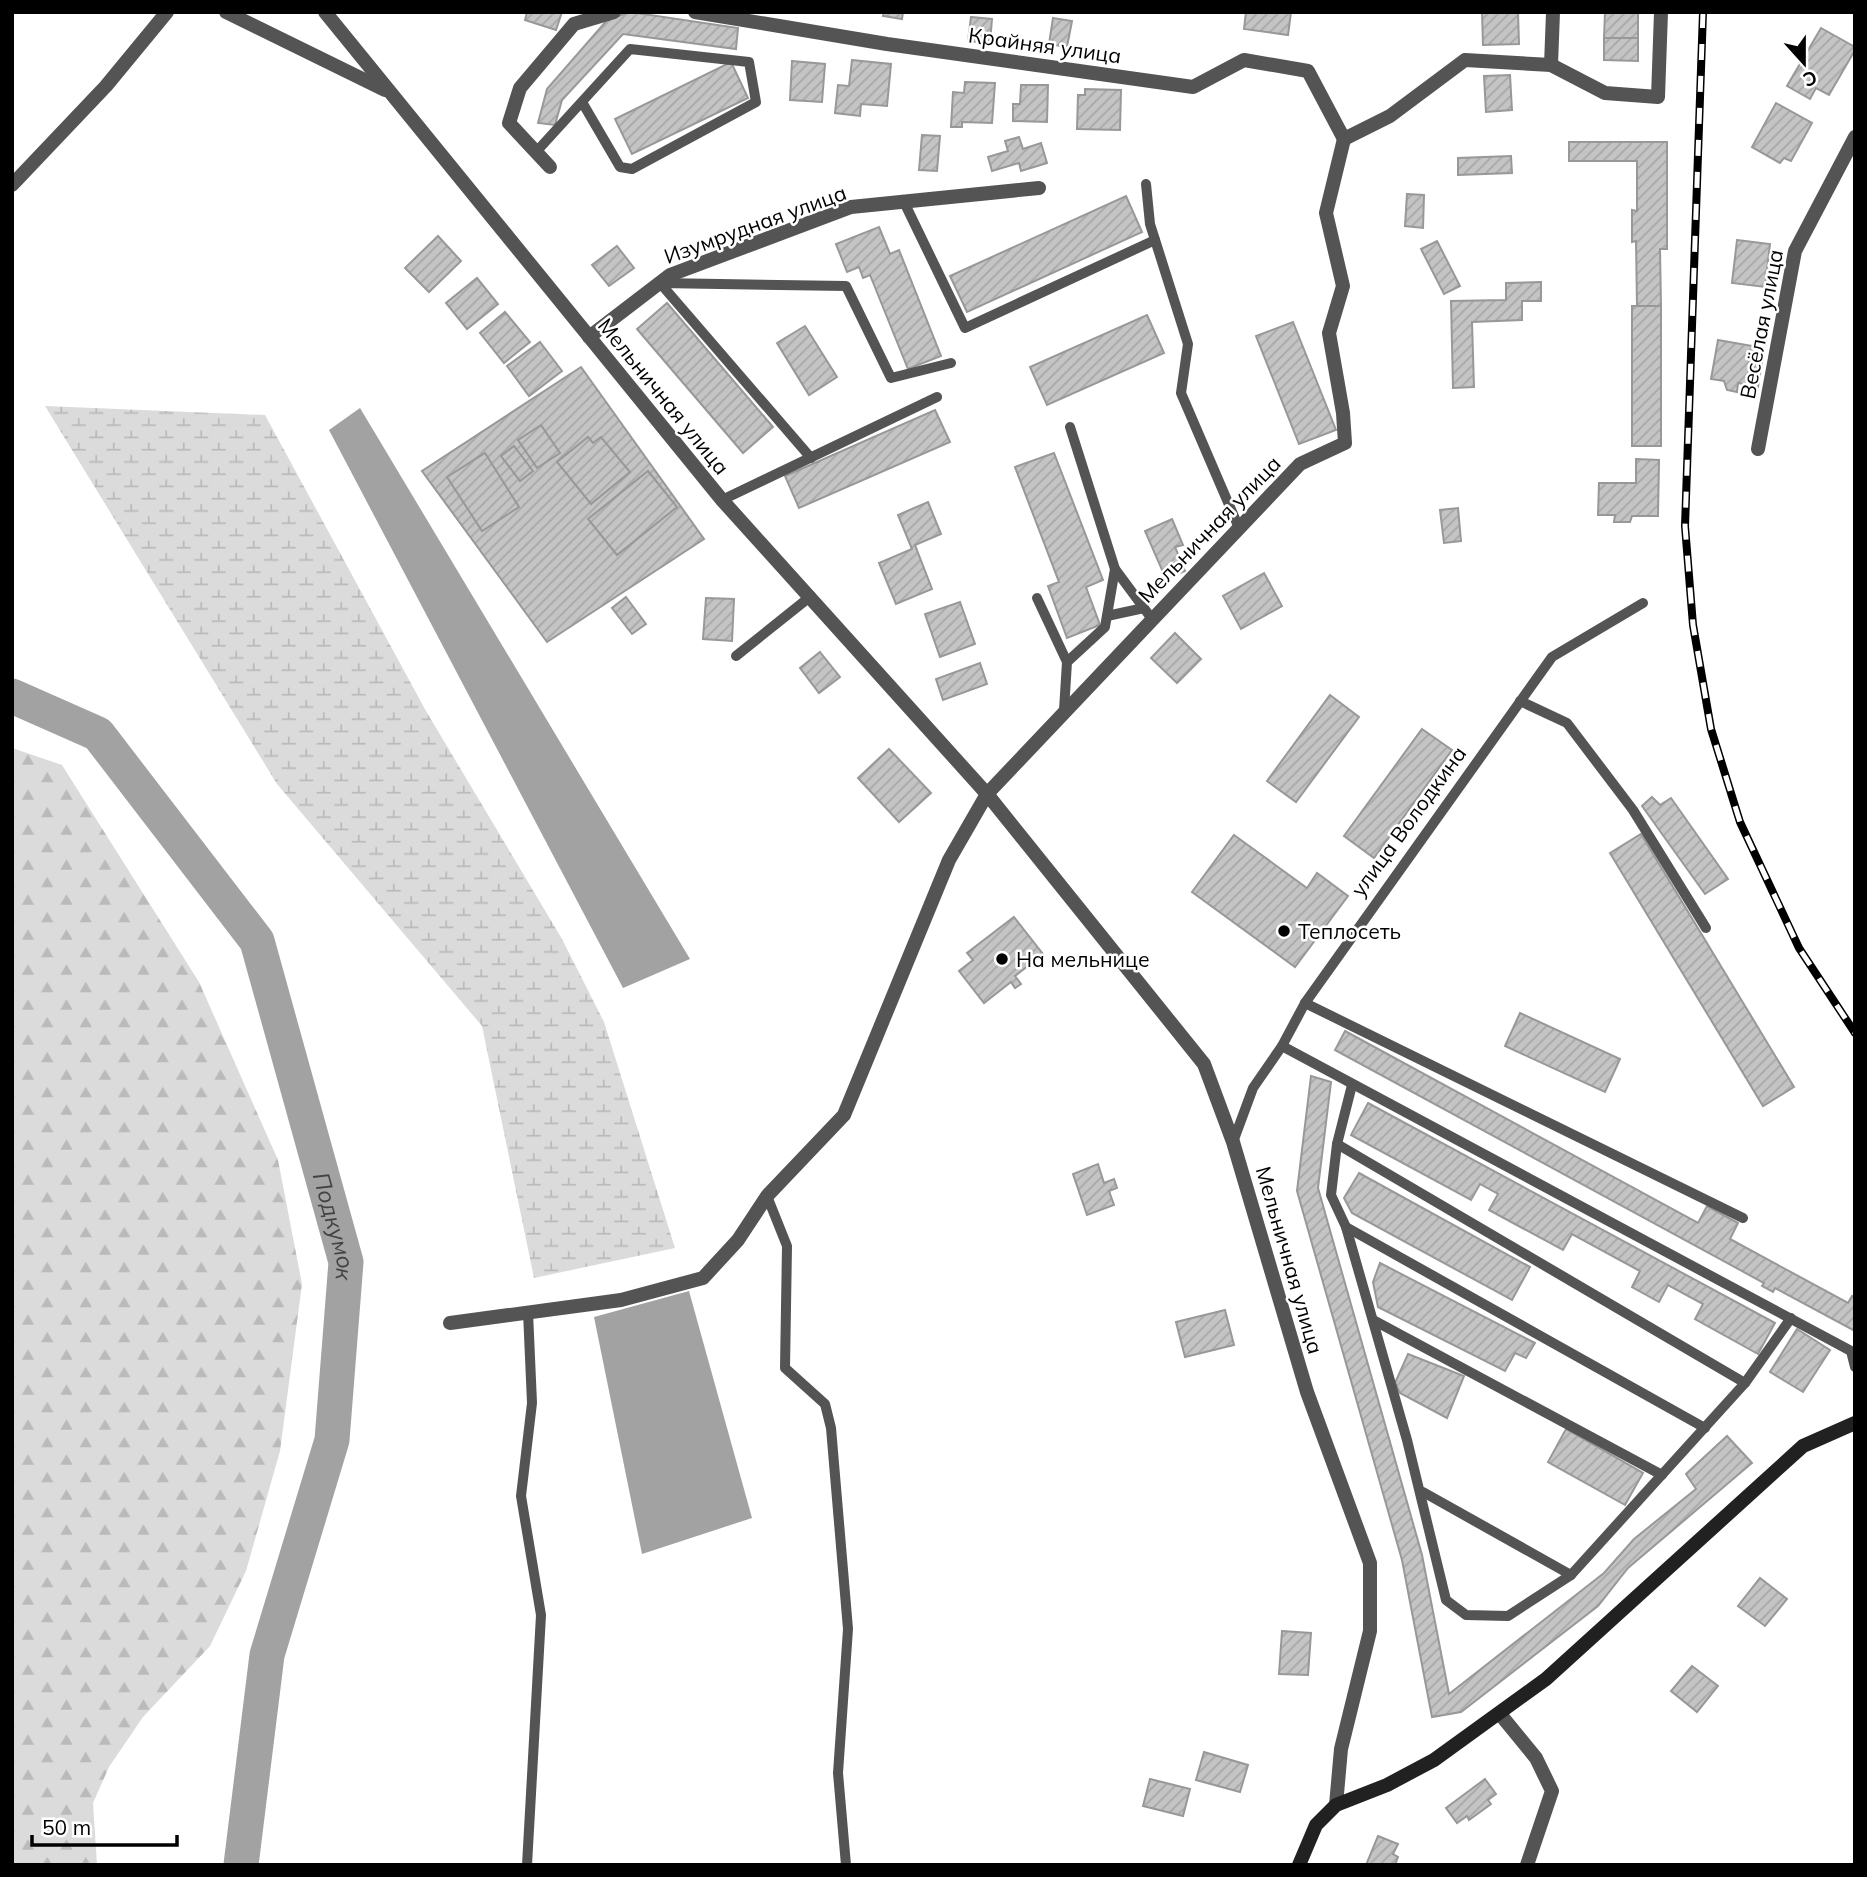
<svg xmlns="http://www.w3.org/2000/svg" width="1867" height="1877" font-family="Mulish,sans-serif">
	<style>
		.forest { fill: url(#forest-firs) }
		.wetland { fill: url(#wetland-marsh) }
		.water { fill: #a2a2a2 }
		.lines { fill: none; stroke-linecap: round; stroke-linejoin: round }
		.river { stroke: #a2a2a2; stroke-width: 35 }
		.building { fill: url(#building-hatch); stroke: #989898; stroke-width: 2 }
		.lane { stroke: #545454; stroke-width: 10 }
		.street { stroke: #545454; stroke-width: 14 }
		.secondary { stroke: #212121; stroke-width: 14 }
		.rail-casing { stroke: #000; stroke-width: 8 }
		.rail { stroke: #fff; stroke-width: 5; stroke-dasharray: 16; stroke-linecap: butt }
		.poi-dot { fill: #000; stroke: #fff; stroke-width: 2.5 }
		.labels { text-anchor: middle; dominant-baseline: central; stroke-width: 5; stroke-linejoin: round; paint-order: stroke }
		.street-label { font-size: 21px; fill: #000; stroke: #fff }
		.poi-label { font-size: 21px; fill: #000; stroke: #fff; text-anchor: start }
		.water-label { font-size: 23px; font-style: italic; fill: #434343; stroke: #fff }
	</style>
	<defs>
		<pattern id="forest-firs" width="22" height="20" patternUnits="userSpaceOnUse" patternTransform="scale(1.75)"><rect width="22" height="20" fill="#dbdbdb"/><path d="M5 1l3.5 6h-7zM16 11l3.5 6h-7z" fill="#bababa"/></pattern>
		<pattern id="wetland-marsh" width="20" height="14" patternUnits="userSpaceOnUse" patternTransform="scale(1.75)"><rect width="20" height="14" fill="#dbdbdb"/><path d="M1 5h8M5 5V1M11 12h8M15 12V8" fill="none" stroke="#bababa"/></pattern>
		<pattern id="building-hatch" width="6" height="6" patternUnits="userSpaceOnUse" patternTransform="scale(1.75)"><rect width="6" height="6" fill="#c4c4c4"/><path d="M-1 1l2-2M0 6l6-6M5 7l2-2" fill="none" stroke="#a7a7a7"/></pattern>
	</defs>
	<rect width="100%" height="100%" fill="#fff"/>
	<path class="forest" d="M12,748L62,765L199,982L278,1160L302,1284L280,1451L246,1571L210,1646L143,1717L109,1767L93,1803L97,1865H12Z"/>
	<path class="wetland" d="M45,406L265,415L426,711L562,939L604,1022L675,1248L534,1278L482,1026L277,784Z"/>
	<g class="water">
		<path d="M360,408L690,959L623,988L329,430Z"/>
		<path d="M689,1291L752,1518L642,1554L594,1317Z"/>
	</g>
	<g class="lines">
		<path class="river" id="s1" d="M12,696L98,734L257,941L346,1262L332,1440L267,1655L241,1865"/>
	</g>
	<g class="building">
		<path d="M527,12H562L556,30L525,20Z"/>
		<path d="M630,12L738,28L736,49L623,34L562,100L555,125L538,123L547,89L607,20Z"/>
		<path d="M884,12H903L902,19L883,16Z"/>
		<path d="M1246,12H1291L1288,35L1244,29Z"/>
		<path d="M1482,12H1518L1519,44L1483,45Z"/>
		<path d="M1605,12L1638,13V38H1604Z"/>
		<path d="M971,17L992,19L990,43L968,41Z"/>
		<path d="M1053,18L1072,21L1067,47L1049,44Z"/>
		<path d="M1821,28L1855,47V50L1829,95L1816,88L1810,99L1787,86Z"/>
		<path d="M1604,38H1638V61L1604,60Z"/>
		<path d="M852,60L891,64L887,106L861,104L860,116L835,113L838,85L849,86Z"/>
		<path d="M792,61L825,64L822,102L790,100Z"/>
		<path d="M731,62L748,98L632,154L615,119Z"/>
		<path d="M1510,75L1512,110L1486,112L1484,76Z"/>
		<path d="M965,82L995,83L992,123L962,122V127H951L953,92L964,93Z"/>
		<path d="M1021,85H1048L1047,122L1013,121V104H1020Z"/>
		<path d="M1085,89L1121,90L1120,130L1077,129L1078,95H1085Z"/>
		<path d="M1776,103L1812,123L1791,161L1784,158L1780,163L1752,147Z"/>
		<path d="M922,135L940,136L937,171L919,170Z"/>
		<path d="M1019,137L1023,149L1041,143L1047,163L1021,171L1019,163L992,171L988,157L1008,151L1005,141Z"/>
		<path d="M1569,142H1667V249H1660L1661,306H1637L1636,241L1632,242V210L1637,211V161H1569Z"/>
		<path d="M1511,156L1512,173L1458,175V158Z"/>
		<path d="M1407,194L1424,195L1423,228L1405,226Z"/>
		<path d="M1126,196L1142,232L967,312L950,276Z"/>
		<path d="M879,227L890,254L899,250L941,356L908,369L870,275L863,278L859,267L847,272L836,244Z"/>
		<path d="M438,236L461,261L429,292L405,268Z"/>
		<path d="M1737,240L1770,244L1765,287L1732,283Z"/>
		<path d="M1437,241L1460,286L1444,294L1421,249Z"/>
		<path d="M617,246L634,268L609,286L592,265Z"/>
		<path d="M477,278L498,304L467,329L446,303Z"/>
		<path d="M1541,282V301H1522V320L1472,322L1474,387L1453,388L1451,301L1506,300V283Z"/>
		<path d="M667,303L773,427L743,453L637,329Z"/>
		<rect x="1632" y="306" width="29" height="140"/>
		<path d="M505,312L530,342L504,363L480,333Z"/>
		<path d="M1147,315L1164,353L1047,405L1030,367Z"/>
		<path d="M1293,322L1336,430L1299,444L1256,336Z"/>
		<path d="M805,326L837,377L809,395L777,343Z"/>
		<path d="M1718,340L1764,348L1758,387L1738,383L1737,392L1727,390L1724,381L1711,379Z"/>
		<path d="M540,342L562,371L529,396L507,366Z"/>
		<path d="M581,367L704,539L547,642L422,471Z"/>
		<path d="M935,410L950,442L799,508L785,476Z"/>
		<path d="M541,425L560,453L537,468L518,440Z"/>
		<path d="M588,437L593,443L601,437L630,472L591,504L557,462Z"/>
		<path d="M514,446L533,471L520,481L501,456Z"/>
		<path d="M485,453L519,507L482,531L447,477Z"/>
		<path d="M1054,453L1103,580L1086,587L1100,625L1067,638L1048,586L1059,582L1015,467Z"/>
		<path d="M1636,459L1659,460L1658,516H1632L1630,522H1614L1615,515H1598L1599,483H1636Z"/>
		<path d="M648,471L677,507L617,555L588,519Z"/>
		<path d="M928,502L941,534L915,545L932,589L896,604L879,563L912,549L898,515Z"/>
		<path d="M1458,508L1461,541L1444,543L1440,510Z"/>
		<path d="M1172,519L1183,545L1175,547L1185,571L1166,579L1145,531Z"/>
		<path d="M1264,573L1282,606L1241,629L1223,596Z"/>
		<path d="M626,597L646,624L632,634L612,608Z"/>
		<path d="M706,598L734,599L732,641L703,639Z"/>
		<path d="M960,602L975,644L940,657L925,614Z"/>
		<path d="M1175,633L1201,659L1177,683L1151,658Z"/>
		<path d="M820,652L840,677L819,693L800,668Z"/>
		<path d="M980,663L987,684L943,700L936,679Z"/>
		<path d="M1330,695L1359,717L1296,802L1267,781Z"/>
		<path d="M1422,729L1452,750L1374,858L1344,836Z"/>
		<path d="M889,749L931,793L899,822L858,778Z"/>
		<path d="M1652,797L1660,805L1671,798L1728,879L1705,894L1642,806Z"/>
		<path d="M1641,834L1794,1087L1763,1106L1610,853Z"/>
		<path d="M1234,835L1307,888L1317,873L1348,896L1295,967L1192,892Z"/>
		<path d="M1014,917L1043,954L1015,976L1021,984L1015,988L1011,982L984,1003L959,971L973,960L967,953Z"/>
		<path d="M1520,1013L1620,1059L1605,1092L1505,1046Z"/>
		<path d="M1345,1031L1698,1223L1707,1206L1738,1223L1730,1239L1848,1303L1852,1296L1855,1297V1331L1775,1288L1773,1292L1762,1286L1764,1283L1335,1050Z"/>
		<path d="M1311,1076L1331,1082L1318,1188L1422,1555L1449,1694L1604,1573L1634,1539L1696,1489L1686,1474L1727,1436L1752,1463L1628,1568L1598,1606L1461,1712L1432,1717L1402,1560L1297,1191Z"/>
		<path d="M1368,1103L1775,1323L1758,1354L1695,1319L1703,1304L1668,1285L1659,1302L1632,1287L1640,1271L1572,1234L1563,1250L1489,1210L1498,1194L1480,1184L1471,1200L1351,1135Z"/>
		<path d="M1098,1164L1104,1183L1114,1179L1117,1188L1109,1191L1114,1205L1087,1215L1073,1174Z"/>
		<path d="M1359,1173L1530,1267L1512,1300L1352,1213L1344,1198Z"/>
		<path d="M1380,1263L1535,1343L1526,1358L1515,1353L1505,1371L1378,1307L1373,1282Z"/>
		<path d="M1225,1310L1234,1345L1185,1357L1176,1322Z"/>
		<path d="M1797,1329L1830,1350L1803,1392L1770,1372Z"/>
		<path d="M1408,1354L1464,1376L1447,1418L1400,1393L1395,1383Z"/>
		<path d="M1566,1429L1643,1473L1625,1505L1548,1462Z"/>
		<path d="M1760,1578L1787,1599L1765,1626L1738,1606Z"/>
		<path d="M1282,1631L1311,1633L1308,1675L1279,1674Z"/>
		<path d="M1692,1666L1718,1686L1697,1712L1671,1691Z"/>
		<path d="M1204,1752L1248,1765L1240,1792L1196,1780Z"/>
		<path d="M1150,1779L1190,1789L1183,1816L1143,1806Z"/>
		<path d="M1485,1779L1496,1794L1488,1800L1491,1804L1469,1820L1467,1816L1457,1823L1446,1808Z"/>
		<path d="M1378,1836L1398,1844L1393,1854L1398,1857L1395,1865H1366Z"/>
	</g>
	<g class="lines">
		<g class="lane">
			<path d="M536,152L630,49L749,62L756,102L632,169L620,167L582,102"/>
			<path d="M1146,184L1150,224L1188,344L1181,393L1239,528"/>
			<path d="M904,202L965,328L1155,240"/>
			<path d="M1070,427L1115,569L1152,619"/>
			<path d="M811,458L660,283L846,286L891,378L951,363"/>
			<path d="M722,500L937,397"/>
			<path d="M1037,598L1067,662"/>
			<path d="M1107,616L1144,608"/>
			<path d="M736,656L811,596"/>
			<path d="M1520,701L1567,723L1633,810L1706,928"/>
			<path d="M1064,710L1067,662L1105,627L1115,569"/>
			<path d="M1305,1003L1743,1218"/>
			<path d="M1282,1046L1851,1351L1855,1367"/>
			<path d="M1352,1085L1337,1144L1331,1195L1346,1227L1407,1440L1446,1600L1466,1615L1508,1616L1571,1575L1745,1383L1791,1318"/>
			<path d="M1233,1142L1253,1088L1282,1046L1305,1003L1552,657L1643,603"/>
			<path d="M1337,1144L1745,1383"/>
			<path d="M767,1196L787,1246L785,1368L825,1404L831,1428L848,1629L838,1773L846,1865"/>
			<path d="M1346,1227L1705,1428"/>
			<path d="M1373,1320L1662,1475"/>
			<path d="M1423,1492L1571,1575"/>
			<path d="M527,1865L541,1615L521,1496L532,1403L528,1312"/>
		</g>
		<g class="street">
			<path d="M226,12L385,90"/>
			<path d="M325,12L722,500L987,794L1204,1064L1233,1142L1307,1392L1370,1563V1631L1341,1749L1336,1805"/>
			<path d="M695,12L887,44L1193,87L1244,60L1308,71L1344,139"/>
			<path d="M1551,65L1553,12"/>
			<path d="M1344,139L1390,116L1465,60L1551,65L1605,93L1658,97L1661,12"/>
			<path d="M550,167L509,123L520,88L574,24L614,12"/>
			<path d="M12,185L106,86L167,12"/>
			<path d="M589,337L670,275L851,207L1039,188"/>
			<path d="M1758,449L1795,251L1855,137"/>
			<path d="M450,1323L621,1300L703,1278L738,1240L767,1196L844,1115L949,860L987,794L1300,464L1345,443L1343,413L1329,333L1343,286L1326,213L1344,139"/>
			<path d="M1500,1714L1536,1758L1552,1791L1527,1865"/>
		</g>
		<path class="secondary" d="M1299,1865L1316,1825L1336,1805L1387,1785L1434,1760L1546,1679L1803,1446L1855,1423"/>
		<g class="rail-casing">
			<path id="rail" d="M1703,12L1685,526L1693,625L1711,729L1740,822L1799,948L1855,1033"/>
		</g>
		<use href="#rail" class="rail"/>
	</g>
	<g class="poi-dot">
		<circle cx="1284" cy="931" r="7"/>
		<circle cx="1002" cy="959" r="7"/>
	</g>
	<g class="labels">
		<g class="street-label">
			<text transform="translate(1045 45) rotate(8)">Крайняя улица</text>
			<text transform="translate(755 224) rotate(-20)">Изумрудная улица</text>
			<text transform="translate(1761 324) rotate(-79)">Весёлая улица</text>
			<text transform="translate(664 396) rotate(51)">Мельничная улица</text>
			<text transform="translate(1209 529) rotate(-46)">Мельничная улица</text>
			<text transform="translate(1408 821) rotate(-54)">улица Володкина</text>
			<text transform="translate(1290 1260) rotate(74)">Мельничная улица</text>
		</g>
		<g class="poi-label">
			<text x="1298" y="931">Теплосеть</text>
			<text x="1016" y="959">На мельнице</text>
		</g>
		<g class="water-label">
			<text stroke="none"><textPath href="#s1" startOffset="651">Подкумок</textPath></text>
		</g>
	</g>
	<rect width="1867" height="1877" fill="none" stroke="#000000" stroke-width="28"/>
	<g transform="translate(1804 63) rotate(159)" stroke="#ffffff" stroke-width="5" paint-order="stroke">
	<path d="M0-5L12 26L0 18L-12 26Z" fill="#000000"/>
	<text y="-10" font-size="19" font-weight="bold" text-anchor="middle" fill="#000000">С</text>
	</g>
	<path d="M32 1835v10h145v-10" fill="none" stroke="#000000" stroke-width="3.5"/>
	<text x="42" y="1835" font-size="21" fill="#000000" stroke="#ffffff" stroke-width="5" paint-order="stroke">50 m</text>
</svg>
